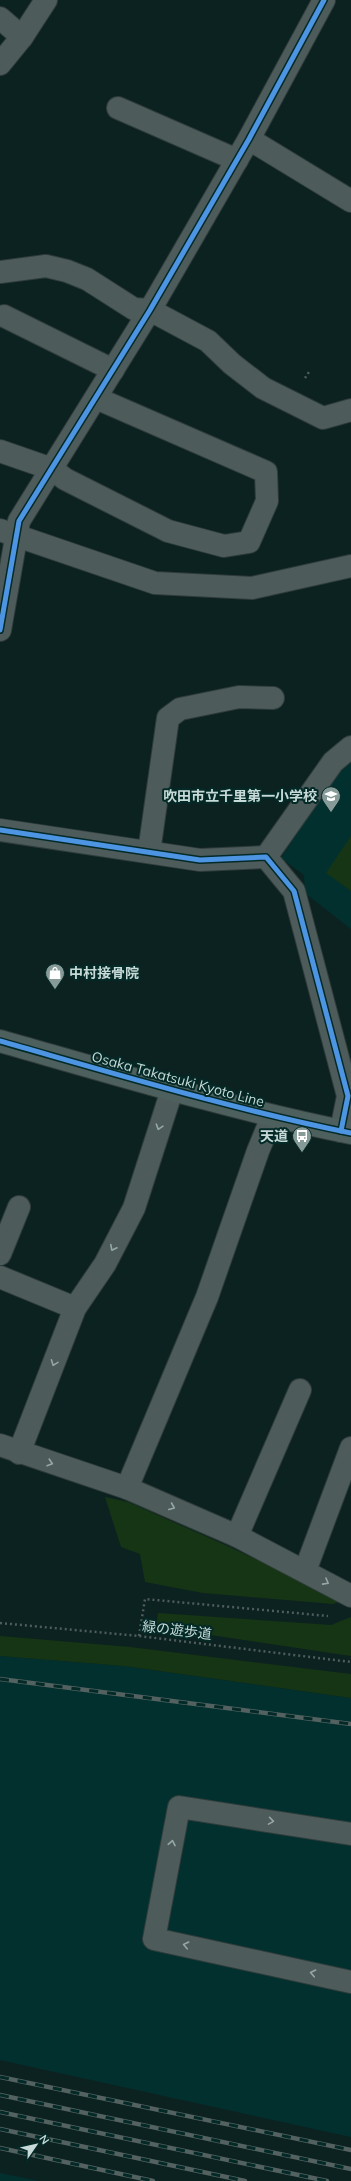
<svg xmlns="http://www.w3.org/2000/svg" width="351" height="2181" font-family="Mulish,'Noto Sans JP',sans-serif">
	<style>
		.built { fill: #02302e }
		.green { fill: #163514 }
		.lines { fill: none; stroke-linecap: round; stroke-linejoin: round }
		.minor-casing { stroke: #2f3c3b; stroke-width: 24 }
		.major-casing { stroke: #2f3c3b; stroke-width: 24 }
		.path { stroke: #4f5d5c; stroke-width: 2.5; stroke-dasharray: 2 3; stroke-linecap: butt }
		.minor { stroke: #4d5c5b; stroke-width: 22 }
		.major { stroke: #4e605d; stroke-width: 22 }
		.rail-casing { stroke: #536261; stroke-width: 4.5 }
		.rail { stroke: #042a28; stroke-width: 3; stroke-dasharray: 9; stroke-linecap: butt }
		.cycleway-casing { stroke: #042a28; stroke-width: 8 }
		.cycleway { stroke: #4d94e3; stroke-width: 5 }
		.oneway { stroke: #96a8a6 }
		.labels { text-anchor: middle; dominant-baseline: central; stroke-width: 4; stroke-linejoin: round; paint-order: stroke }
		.poi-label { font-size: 14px; font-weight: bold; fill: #c7dad8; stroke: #042a28; text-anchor: end }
		.street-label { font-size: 14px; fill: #c7dad8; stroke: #042a28 }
	</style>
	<rect width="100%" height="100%" fill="#0c2220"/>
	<g class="built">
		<path d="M351,759V929L305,893L304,875L281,858L340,768Z"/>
		<path d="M0,1656L124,1666L351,1698V2137L0,2060Z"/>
		<path d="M0,2173L39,2181H0Z"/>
	</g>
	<g class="green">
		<path d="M351,836V891L326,873Z"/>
		<path d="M105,1497L128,1502L232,1548L342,1601L333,1604L203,1593L145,1582L140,1554L121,1547Z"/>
		<path d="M158,1613L331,1625L351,1617V1656L156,1627Z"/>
		<path d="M0,1636L130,1647L351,1674V1698L124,1666L0,1656Z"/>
	</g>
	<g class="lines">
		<g class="minor-casing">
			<g id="minor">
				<path d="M0,18L22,37"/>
				<path d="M0,64L22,37L46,0"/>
				<path d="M118,108L237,160"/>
				<path d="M249,139L351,201"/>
				<path d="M0,272L46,266L67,271L87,279L134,309L150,310L208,341L232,364L263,388L323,418L351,410"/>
				<path d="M4,316L113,370"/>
				<path d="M0,451L52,469L65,479L168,531L224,546L249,542L267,501L266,472L96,398"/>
				<path d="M0,530L155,583L252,588L351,566"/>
				<path d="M0,630L19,521L150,310L249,139L324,0"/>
				<path d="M0,830L200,860L266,857L294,891L348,1096L341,1131"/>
				<path d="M149,852L168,718L180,709L239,697L273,698"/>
				<path d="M266,857L333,762L351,747"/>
				<path d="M0,1254L19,1207"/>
				<path d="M0,1277L75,1308"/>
				<path d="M0,1445L127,1488L237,1536L351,1596"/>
				<path d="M19,1453L75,1308L105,1264L134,1208L172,1090"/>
				<path d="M127,1488L207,1297L258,1151L272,1117"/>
				<path d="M237,1536L300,1390"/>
				<path d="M305,1571L351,1448"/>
				<path d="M351,1834L179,1807L154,1939L351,1982"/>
			</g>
		</g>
		<g class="major-casing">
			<path id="major" d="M0,1041C116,1074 232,1109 351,1133"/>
		</g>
		<g class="path">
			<path d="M305,378L309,372"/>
			<path d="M0,1623L139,1636L351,1662"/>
			<path d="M139,1636L145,1599L328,1616"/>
		</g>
		<use href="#minor" class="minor"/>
		<use href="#major" class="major"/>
		<g class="rail-casing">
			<g id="rail">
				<path d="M0,1679L351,1724"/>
				<path d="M0,2077L351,2150"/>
				<path d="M0,2095L351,2169"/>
				<path d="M0,2112L327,2181"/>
				<path d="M0,2129L245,2181"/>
				<path d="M0,2148L153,2181"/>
			</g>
		</g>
		<use href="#rail" class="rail"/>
		<g class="cycleway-casing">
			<g id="cycleway">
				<path d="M0,630L19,521L150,310L249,139L324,0"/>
				<path d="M0,830L200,860L266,857L294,891L348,1096L341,1131"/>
				<path d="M0,1041C116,1074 232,1109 351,1133"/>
			</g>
		</g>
		<use href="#cycleway" class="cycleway"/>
	</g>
	<defs><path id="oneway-chevron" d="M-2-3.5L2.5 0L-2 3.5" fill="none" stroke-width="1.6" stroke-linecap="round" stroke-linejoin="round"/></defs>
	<g class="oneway">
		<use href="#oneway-chevron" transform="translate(159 1127) rotate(108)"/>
		<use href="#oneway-chevron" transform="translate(113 1248) rotate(117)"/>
		<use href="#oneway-chevron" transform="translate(54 1363) rotate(111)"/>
		<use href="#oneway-chevron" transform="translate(50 1463) rotate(18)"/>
		<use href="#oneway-chevron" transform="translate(172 1507) rotate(23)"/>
		<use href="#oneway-chevron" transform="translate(326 1582) rotate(29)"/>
		<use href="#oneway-chevron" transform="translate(271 1821) rotate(9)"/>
		<use href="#oneway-chevron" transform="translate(172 1843) rotate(-79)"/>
		<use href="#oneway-chevron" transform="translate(186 1945) rotate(-168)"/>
		<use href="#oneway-chevron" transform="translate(313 1973) rotate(-168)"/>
	</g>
	<defs>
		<g id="school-pin" transform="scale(1)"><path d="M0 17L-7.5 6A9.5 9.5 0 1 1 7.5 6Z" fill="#869a98" stroke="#042a28"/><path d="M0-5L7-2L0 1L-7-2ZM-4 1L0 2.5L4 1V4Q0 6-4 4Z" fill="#fff"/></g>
		<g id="shop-pin" transform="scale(1)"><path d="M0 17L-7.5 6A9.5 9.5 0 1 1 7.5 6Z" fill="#869a98" stroke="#042a28"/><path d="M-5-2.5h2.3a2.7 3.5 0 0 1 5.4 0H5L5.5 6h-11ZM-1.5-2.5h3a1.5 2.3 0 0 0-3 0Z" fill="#fff"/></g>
		<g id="bus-pin" transform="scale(1)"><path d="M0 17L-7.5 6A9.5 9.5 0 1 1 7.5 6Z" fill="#869a98" stroke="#042a28"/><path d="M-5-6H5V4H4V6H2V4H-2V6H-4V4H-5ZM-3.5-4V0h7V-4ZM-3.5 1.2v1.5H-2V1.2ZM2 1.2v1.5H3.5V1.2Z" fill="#fff"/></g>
	</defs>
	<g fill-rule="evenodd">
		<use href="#school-pin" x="331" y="796"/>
		<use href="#shop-pin" x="55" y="973"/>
		<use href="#bus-pin" x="302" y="1136"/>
	</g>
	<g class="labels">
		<g class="poi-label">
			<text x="317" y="796">吹田市立千里第一小学校</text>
			<text x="69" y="973" text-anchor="start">中村接骨院</text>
			<text x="288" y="1136">天道</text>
		</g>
		<g class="street-label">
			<text transform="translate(178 1079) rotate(15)">Osaka Takatsuki Kyoto Line</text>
			<text transform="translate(177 1630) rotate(7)">緑の遊歩道</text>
		</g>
	</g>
	<g transform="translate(36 2145) rotate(56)" stroke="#042a28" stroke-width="3" paint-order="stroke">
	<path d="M0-3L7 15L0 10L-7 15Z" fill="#c7dad8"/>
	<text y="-6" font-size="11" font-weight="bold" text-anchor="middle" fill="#c7dad8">N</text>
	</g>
</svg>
